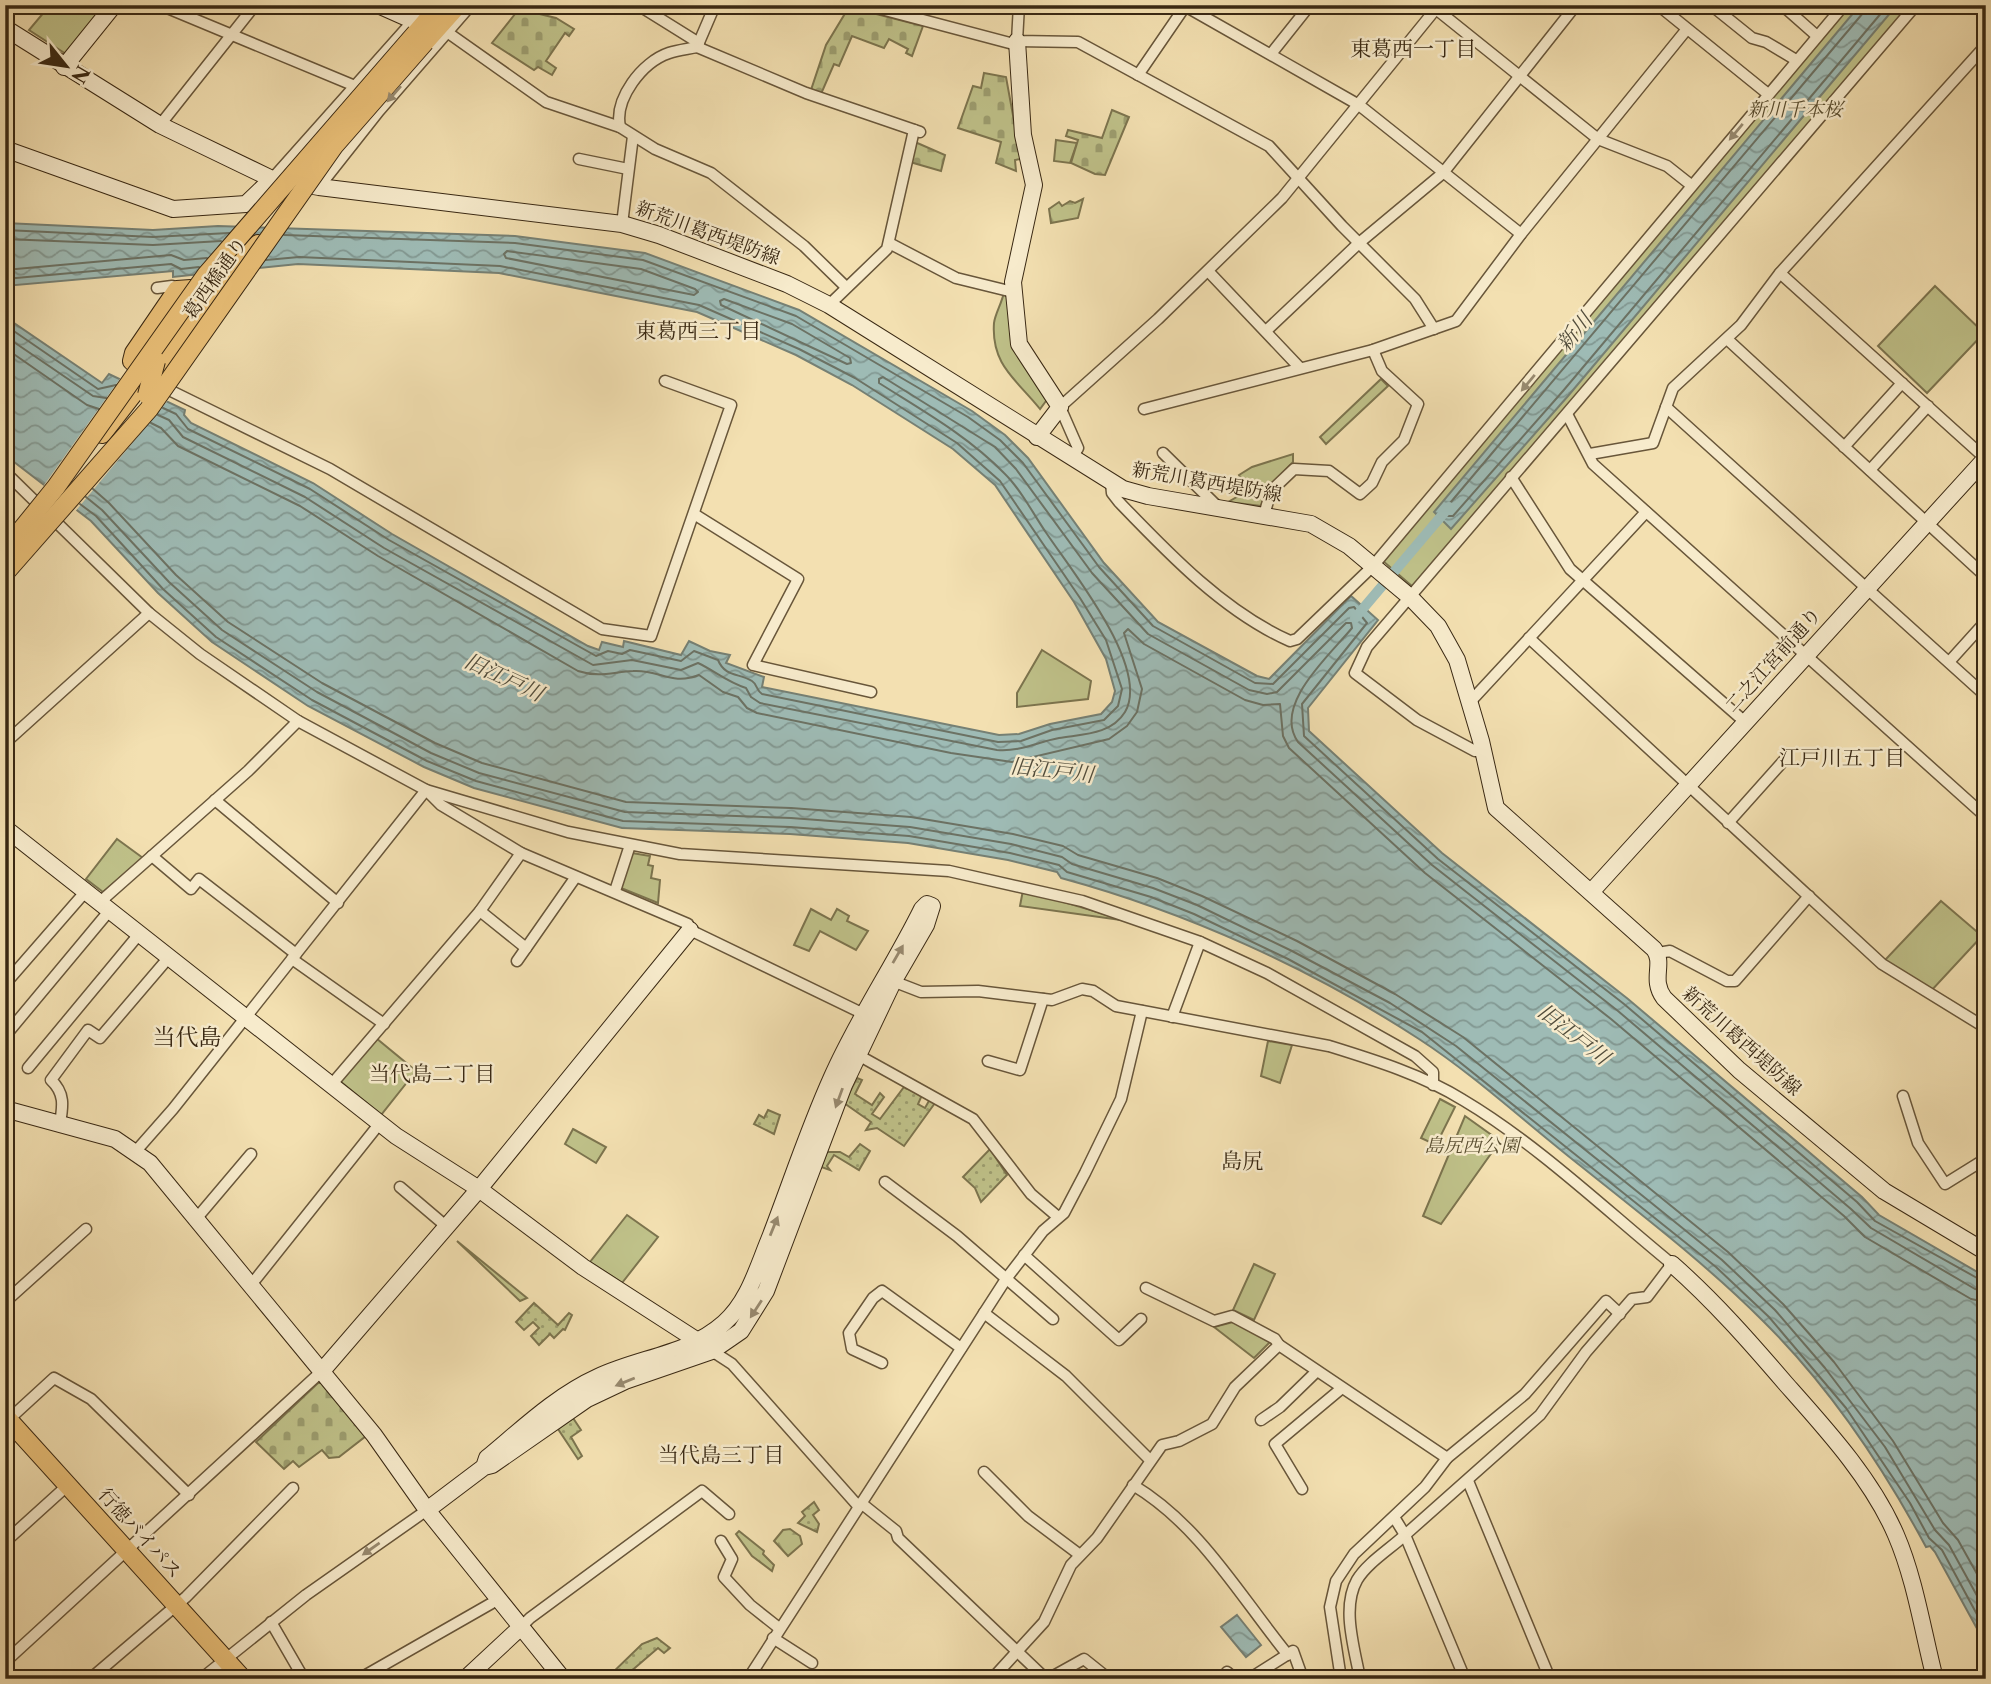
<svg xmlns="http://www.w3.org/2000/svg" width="1991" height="1684" font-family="'Libre Caslon Text','Noto Serif JP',serif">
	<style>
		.green { fill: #bfc189; stroke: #7c744e; stroke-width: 2 }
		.forest { fill: url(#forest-firs); stroke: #7c744e; stroke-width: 2 }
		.cemetery { fill: url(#cemetery-stones); stroke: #7c744e; stroke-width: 2 }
		.garden { fill: url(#garden-dots); stroke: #7c744e; stroke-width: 2 }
		.water { fill: url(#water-waves); stroke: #768074; stroke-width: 2 }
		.pier { fill: #f3e0b1 }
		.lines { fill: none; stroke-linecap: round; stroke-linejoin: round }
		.shore { stroke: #6c7264; stroke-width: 2 }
		.canal { stroke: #9ebbb5; stroke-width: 10 }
		.street-casing { stroke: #68563a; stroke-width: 13 }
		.secondary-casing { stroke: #392813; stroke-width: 18 }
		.primary-casing { stroke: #392813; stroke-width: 20 }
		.street { stroke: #f7ebcc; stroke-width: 10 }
		.secondary { stroke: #f7ebcc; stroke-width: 16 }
		.primary { stroke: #eac078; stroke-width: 18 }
		.primary-bridge-casing { stroke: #392813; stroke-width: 20; stroke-linecap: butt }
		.primary-bridge { stroke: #eac078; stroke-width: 18 }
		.oneway { fill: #988a70 }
		.labels { text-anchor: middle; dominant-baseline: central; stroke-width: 5; stroke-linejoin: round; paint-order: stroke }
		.park-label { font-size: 19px; font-style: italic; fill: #5a4e30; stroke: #f7ebcc }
		.street-label { font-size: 19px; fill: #392813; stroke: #f7ebcc }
		.neighbourhood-label { font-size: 21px; fill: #392813; stroke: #f7ebcc }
		.water-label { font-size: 21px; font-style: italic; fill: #524d3c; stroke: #f7ebcc }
		.quarter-label { font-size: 23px; fill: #392813; stroke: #f7ebcc }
	</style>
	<defs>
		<pattern id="forest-firs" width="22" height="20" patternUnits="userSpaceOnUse" patternTransform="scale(1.75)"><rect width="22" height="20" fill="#bfc189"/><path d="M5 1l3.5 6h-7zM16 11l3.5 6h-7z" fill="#9c9d6f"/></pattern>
		<pattern id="cemetery-stones" width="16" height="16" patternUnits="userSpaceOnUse" patternTransform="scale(1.75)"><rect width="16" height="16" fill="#bfc189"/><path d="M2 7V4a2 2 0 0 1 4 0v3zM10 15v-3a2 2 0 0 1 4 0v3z" fill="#9c9d6f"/></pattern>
		<pattern id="garden-dots" width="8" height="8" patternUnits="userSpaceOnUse" patternTransform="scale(1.75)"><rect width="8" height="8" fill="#bfc189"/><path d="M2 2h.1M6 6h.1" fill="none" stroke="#9c9d6f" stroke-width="1.8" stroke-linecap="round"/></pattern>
		<pattern id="water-waves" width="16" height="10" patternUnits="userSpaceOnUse" patternTransform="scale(1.75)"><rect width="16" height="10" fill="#9ebbb5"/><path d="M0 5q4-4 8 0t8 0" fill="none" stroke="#829892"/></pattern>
	</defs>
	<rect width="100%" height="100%" fill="#f3e0b1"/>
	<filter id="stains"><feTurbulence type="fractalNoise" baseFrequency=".00286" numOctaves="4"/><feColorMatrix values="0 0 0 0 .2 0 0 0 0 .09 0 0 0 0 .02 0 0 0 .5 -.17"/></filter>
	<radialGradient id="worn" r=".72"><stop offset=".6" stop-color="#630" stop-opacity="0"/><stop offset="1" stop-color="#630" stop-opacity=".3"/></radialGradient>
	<g class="green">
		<path d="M50,5H106L66,54L29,30Z"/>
		<path d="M1849,5H1913L1413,587L1383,561Z"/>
		<path d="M1056,140L1077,143L1070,163L1054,161Z"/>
		<path d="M1935,286L1984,333L1927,393L1878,346Z"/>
		<path d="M1004,292L1010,294C1010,349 1015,351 1046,394V401L1040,409C1016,379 991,365 994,323C995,314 1002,303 1004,292Z"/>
		<path d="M1293,454V462L1268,489L1261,506L1228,502L1247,491L1239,475L1252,467Z"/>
		<path d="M1042,650L1091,681L1088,699L1017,707V693Z"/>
		<path d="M117,839L143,858L103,892L86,879Z"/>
		<path d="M632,853L650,856L648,865L653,866L651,878L660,880L658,903L621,888Z"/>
		<path d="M1023,890L1128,921L1020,906Z"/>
		<path d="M1941,901L1982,936L1931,991L1885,960Z"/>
		<path d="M811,909L831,920L837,909L849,916L847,921L868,931L856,950L820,931L809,951L794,945Z"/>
		<path d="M376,1038L416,1071L381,1115L340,1081Z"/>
		<path d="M1268,1041L1292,1045L1280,1083L1261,1076Z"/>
		<path d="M1440,1099L1455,1107L1436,1145L1421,1138Z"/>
		<path d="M1465,1116L1500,1141L1441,1224L1423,1216Z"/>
		<path d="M573,1129L606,1147L596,1163L565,1144Z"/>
		<path d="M627,1215L658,1237L622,1283L590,1262Z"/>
		<path d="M1254,1264L1275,1274L1254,1320L1233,1310Z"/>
		<path d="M1233,1322L1271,1341L1254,1358L1214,1327Z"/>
	</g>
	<g class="forest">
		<path d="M1083,199L1078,218L1051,223L1049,209L1059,202L1062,206L1070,201L1075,203Z"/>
		<path d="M1381,379L1388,386L1326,444L1320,437Z"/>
		<path d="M790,1529L800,1536L802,1544L788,1556L774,1541L783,1530Z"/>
		<path d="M739,1531L764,1551L763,1554L774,1565L772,1571L752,1556L736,1534Z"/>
	</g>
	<g class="cemetery">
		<path d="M849,7L923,26L912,56L906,53L908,49L889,39L884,48L852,36L839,66L834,64L821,94L811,90L826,45Z"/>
		<path d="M519,9L556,18L574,29L569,36L565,33L546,61L556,68L552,75L538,67L534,70L492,43Z"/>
		<path d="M984,73L1006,77L1021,159L1015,160L1016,171L996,163L1001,142L958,128L973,86L981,88Z"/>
		<path d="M1112,110L1129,117L1105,175L1095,174L1071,163L1078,140L1066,136L1068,130L1102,138Z"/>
		<path d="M915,142L945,155L941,171L910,162Z"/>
		<path d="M318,1383H325L366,1436L339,1457L329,1458L322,1450L299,1467L293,1461L284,1469L256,1442Z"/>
	</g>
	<g class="garden">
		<path d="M857,1078L862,1080L855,1094L872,1105L880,1093L884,1097L872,1114L880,1119L904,1087L922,1095L918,1104L925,1108L930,1099L935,1103L904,1146L877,1128L866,1130L871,1122L844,1103Z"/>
		<path d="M768,1110L780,1115L774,1134L754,1124L759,1115L764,1118Z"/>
		<path d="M860,1144L870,1151L859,1170L834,1155L827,1166L830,1170L821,1167L827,1152H840L849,1157Z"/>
		<path d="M990,1149L1007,1175L981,1202L975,1188L963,1177Z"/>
		<path d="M457,1241L527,1298L520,1301Z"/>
		<path d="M534,1303L558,1325L569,1313L572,1315L565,1330L563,1329L554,1338L550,1334L539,1345L531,1336L539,1328L533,1322L524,1330L516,1322Z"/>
		<path d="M573,1418L581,1430L571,1437L582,1456L578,1459L558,1429Z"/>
		<path d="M814,1502L819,1510L813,1515L819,1524L817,1532L798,1523L805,1516L802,1512Z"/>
		<path d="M657,1638L670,1648L664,1653L658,1648L622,1679H606L642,1644Z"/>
	</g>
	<g class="water">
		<path d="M1860,5H1897L1568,396L1451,529L1434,512Z"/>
		<path d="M5,223L153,230L218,226L515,236L645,253L799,310L972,411L1005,435L1028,458L1104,563L1158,622L1257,676L1269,679L1351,596L1378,620L1308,708L1309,731L1442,853L1628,999L1862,1197L1879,1215L1986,1277V1645L1935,1552L1930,1546L1926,1547C1882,1465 1828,1385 1762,1320C1706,1264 1643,1216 1582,1167C1528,1125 1476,1076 1419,1039C1310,968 1186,912 1061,878L1057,872L1008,860L908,843L790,834L622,828L474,788L424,767L308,706L212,642L158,593L91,521L5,455V317L102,383L109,374L185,410L184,415L191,423L313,483L392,534L588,646L599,650L602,642L623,647L624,641L681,655L689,641L710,651L730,655L726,663L764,677L762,687L999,735L1019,734L1050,724L1101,714L1112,702L1115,691L1106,659L1074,602L995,485L953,449L852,385L796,355L697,312L499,273L298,264L173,277V271L5,286Z"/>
		<path d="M1237,1615L1261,1645L1246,1657L1221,1627Z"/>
	</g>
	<path class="pier" d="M122,376L169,399L74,513L42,488Z"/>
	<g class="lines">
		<g class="shore">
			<path d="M1864,5L1863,13L1445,509L1448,516H1453L1563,391L1888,5"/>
			<path d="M5,230L153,237L229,233"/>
			<path d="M284,235L515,243L643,260L796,316L968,417L1000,440L1023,463L1099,567L1153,626L1255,683L1273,684L1349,608L1354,607L1367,623L1302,704L1304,736L1438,859L1624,1004L1857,1202L1875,1221L1986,1283"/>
			<path d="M5,239L153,245L221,241"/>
			<path d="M507,251L641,269L695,289L698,292L694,295L506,258L504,254Z"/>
			<path d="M5,270L171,255L184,260L207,258"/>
			<path d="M5,279L171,264L181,269L199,267"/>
			<path d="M724,299L792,324L850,358L851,363L847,364L721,305L720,301Z"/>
			<path d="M5,325L98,389L116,385"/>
			<path d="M5,336L93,396L106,398"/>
			<path d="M5,348L87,405L99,409"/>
			<path d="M163,408L176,414L188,429L310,489L389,540L596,656L608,651L622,654L630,650L681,661L694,651L718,660C725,677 739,673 752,681C757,684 756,690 762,694L998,742L1021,741L1052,730L1104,720L1118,706L1122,689L1106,640L1080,598L1000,481L957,443L855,378L799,349L699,305L500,266L299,257L266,260"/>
			<path d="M158,415L169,420L183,437L305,497L384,548L593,665L632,660L681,670L698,663C715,671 727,682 746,688L751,697L760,703L997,750C1020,752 1037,742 1059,738C1082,734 1111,735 1125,712C1151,668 1071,570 1047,534C1033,514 1021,489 1004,473C968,436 923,411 879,383V379L883,377L995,447L1016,469L1092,573L1148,634L1249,690L1267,694L1277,692L1346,623H1351L1352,628C1330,655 1272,705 1298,742L1432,865L1618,1011L1851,1209L1871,1228L1975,1289L1986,1291"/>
			<path d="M151,423L161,428L178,446L300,506L378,556L578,671C599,678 613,672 633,671C659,669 671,686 699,675L723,692L738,697L747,708L757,713L951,753L1012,762L1109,739L1127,726L1137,712L1142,689L1124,633L1128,629L1144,644L1245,700L1263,705L1280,704L1283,736L1289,748L1425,873L1611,1019L1844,1216L1865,1237L1971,1299L1986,1302"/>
			<path d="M93,489L109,503L176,575L228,622L322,683L435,743L482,763L626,802L791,808L911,817L1013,834L1063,846L1078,855L1157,878L1202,896L1297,941L1395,994L1463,1037L1728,1252L1783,1304L1834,1362L1893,1441L1943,1523L1958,1540L1986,1590"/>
			<path d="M86,497L102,510L169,582L222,630L317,692L431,753L479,773L625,812L791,818L910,827L1011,844L1062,857L1072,864L1153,888L1197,905L1292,951L1390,1003L1456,1046L1649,1201L1722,1260L1775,1310L1825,1368L1885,1447L1935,1530L1949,1545L1986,1612"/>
			<path d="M80,504L96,516L163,589L216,637L312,700L427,761L476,781L623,821L790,827L909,836L1010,853L1059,865L1067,872L1151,897L1194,914L1288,959L1422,1032L1716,1267L1769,1317L1846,1408L1910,1503L1929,1538L1942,1550L1986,1631"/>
		</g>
		<path class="canal" d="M1355,618L1449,507"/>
		<g class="street-casing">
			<g id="street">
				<path d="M160,5L355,86"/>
				<path d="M638,5L699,43"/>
				<path d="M866,5L1017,45"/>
				<path d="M1019,5L1017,41L1078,42L1269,146L1342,226L1415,299L1434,329"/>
				<path d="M1431,5L1598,139L1667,166L1691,185"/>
				<path d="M1658,5L1768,94"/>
				<path d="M1711,5L1752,38L1766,42L1796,60"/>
				<path d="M1782,5L1817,36"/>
				<path d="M1185,6L1359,105L1521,234"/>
				<path d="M447,32L546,102L620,127L655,149L711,173L804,246L846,287"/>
				<path d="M697,47L806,93L920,132"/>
				<path d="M1271,54L1310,5"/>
				<path d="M1138,75L1186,5"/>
				<path d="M160,125L255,5"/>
				<path d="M620,127C614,99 642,62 669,53C678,50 688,49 697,47L715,5"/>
				<path d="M579,159L628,169"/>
				<path d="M272,179L427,5"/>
				<path d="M319,187L379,111L471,5"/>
				<path d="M622,224L633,136"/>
				<path d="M889,243L956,278L1013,292"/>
				<path d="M1208,271L1300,368"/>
				<path d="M1780,273L1986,459"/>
				<path d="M157,288L172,286L177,290"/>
				<path d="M829,305L887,249L914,130"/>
				<path d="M1266,331L1359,243L1443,173L1576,5"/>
				<path d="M1727,339L1986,577"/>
				<path d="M161,386L330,469L602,629L651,636L731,405L665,381"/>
				<path d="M1666,407L1986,696"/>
				<path d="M1144,409L1373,350L1456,321L1521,234L1687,29"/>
				<path d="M1567,414L1593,464L1986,817"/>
				<path d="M1844,447L1902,383"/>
				<path d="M1163,453L1218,507"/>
				<path d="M1590,454L1653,443L1673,388L1741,325L1780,273L1986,45"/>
				<path d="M1071,459L1078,448L1060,407L1158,319L1282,198L1439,5"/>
				<path d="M1870,470L1928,406"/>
				<path d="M5,472L149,613L200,654L298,721L426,790L568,832L680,854L949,871L1082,901L1200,942L1267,973L1415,1056L1433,1072V1085"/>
				<path d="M1511,477L1570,569L1745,722"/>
				<path d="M1111,483L1112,493L1119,502C1168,553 1224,612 1290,641L1297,639L1373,566L1844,5"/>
				<path d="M694,514L798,579L753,665L871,692"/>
				<path d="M1264,515L1271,491L1294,469L1329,471L1360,494L1372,483L1382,462L1404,440L1418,404L1382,371L1373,350"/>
				<path d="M1529,638L1882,964L1986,1028"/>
				<path d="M1949,662L1986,621"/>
				<path d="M1470,702L1646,512"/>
				<path d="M5,743L149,613"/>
				<path d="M1483,751H1475L1417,720L1355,673L1367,647L1916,5"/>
				<path d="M215,800L338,903"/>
				<path d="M1728,823L1787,757"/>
				<path d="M152,856L191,889L199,879L296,954"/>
				<path d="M615,891L630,845"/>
				<path d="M100,902L248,771L298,721"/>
				<path d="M480,911L526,948"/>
				<path d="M1658,953L1670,951L1727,981H1735L1809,896"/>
				<path d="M292,959L384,1024"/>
				<path d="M517,961L575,878"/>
				<path d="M890,980L921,992L978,991L1052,1000L1082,989L1093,991L1116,1006L1329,1046C1374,1060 1423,1075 1463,1100C1537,1144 1606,1210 1672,1264L1647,1297L1632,1299L1586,1352L1540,1415L1405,1535L1465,1679"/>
				<path d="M5,984L86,891"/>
				<path d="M1172,1017L1200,942"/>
				<path d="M5,1036L110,910"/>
				<path d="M858,1055L973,1119L1031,1194L1058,1217"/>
				<path d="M988,1061L1020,1070L1043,999"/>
				<path d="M28,1068L140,933"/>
				<path d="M332,1084L480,911L521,853"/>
				<path d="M1903,1096L1918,1143L1945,1184L1982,1161L1986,1155"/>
				<path d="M60,1123C63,1106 65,1093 51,1080L88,1030L100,1038L170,956"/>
				<path d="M136,1151L173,1109L426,790L441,805L521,853L688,924L690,930L868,1016"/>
				<path d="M885,1182L957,1236L1053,1319"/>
				<path d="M400,1187L447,1227"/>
				<path d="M196,1219L251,1154"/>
				<path d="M1024,1255L1119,1340L1141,1319"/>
				<path d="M251,1285L380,1123"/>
				<path d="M1146,1288L1214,1321L1232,1316L1275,1339L1279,1345"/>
				<path d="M5,1302L86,1229"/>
				<path d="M984,1313L1066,1376L1150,1460"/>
				<path d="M712,1351L732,1364L859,1507"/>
				<path d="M882,1363L852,1349L849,1333L873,1298L882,1291L961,1348"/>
				<path d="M1261,1420L1280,1407L1317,1371"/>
				<path d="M6,1422L54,1378L91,1399L189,1495"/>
				<path d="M984,1472L1028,1516L1080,1555"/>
				<path d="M1468,1481L1550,1679"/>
				<path d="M1133,1485C1201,1526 1239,1595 1288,1655"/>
				<path d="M1302,1489L1275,1444L1342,1388"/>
				<path d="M861,1503L896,1531L898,1538L1046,1679"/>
				<path d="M721,1541L732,1559L724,1577L750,1605L779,1628"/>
				<path d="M5,1542L68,1485"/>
				<path d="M271,1622L304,1679"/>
				<path d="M521,1627L530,1618L702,1491L729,1514"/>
				<path d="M773,1638L812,1663"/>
				<path d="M5,1662L322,1371"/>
				<path d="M90,1679L186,1597L293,1488"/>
				<path d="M201,1679L306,1595L427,1510"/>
				<path d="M359,1679L499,1599"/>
				<path d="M748,1679L1006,1279L1043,1231L1064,1213L1085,1173L1121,1099L1142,1011"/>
				<path d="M992,1679L1044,1622L1071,1565L1097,1538L1162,1445L1179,1441L1212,1424L1235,1387L1279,1345L1447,1458L1525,1394L1606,1301L1620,1314"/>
				<path d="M1048,1679L1084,1659L1109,1679"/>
				<path d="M1222,1679L1227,1672L1235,1679"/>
				<path d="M1249,1679L1293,1651L1303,1679"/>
				<path d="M1341,1679L1330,1607L1336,1581L1354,1554L1425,1487L1447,1458"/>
				<path d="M1360,1679C1355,1650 1341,1608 1357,1580C1367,1563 1390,1549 1405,1535L1394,1517"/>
			</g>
		</g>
		<g class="secondary-casing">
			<g id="secondary">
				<path d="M378,5L414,21"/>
				<path d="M5,28L160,125L272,179L319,187L622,224L659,235L787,284L829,305L1123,489L1148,496L1311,524L1349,546L1410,597L1438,626L1457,660L1481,741L1496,808L1654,949C1665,964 1650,979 1664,998L1739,1070L1884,1191L1986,1252"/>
				<path d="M1017,41L1023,135L1034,185L1013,282L1019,344L1060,407L1037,437"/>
				<path d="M64,67L114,5"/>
				<path d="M5,149L173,209L246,204L272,179"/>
				<path d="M5,828L396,1136L479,1189L583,1267L704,1345"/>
				<path d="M1592,891L1986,458"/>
				<path d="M5,1109L115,1139L150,1163L374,1435L427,1510L563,1679"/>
				<path d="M1672,1264C1714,1301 1750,1342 1786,1384C1826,1429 1872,1479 1896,1535C1915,1579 1923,1632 1935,1679"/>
				<path d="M322,1371L479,1189L690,930"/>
				<path d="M427,1510L484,1467L492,1465L587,1399L625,1381L712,1351L741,1331L766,1291L844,1085L893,982L926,925L932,906L927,904L922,909C894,966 858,1018 832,1077C808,1130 790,1186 769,1240C757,1269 748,1302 724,1323C688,1355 640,1357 598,1377C556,1396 522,1429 487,1458L484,1467"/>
				<path d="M465,1679L521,1627"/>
			</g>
		</g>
		<g class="primary-casing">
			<g id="primary">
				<path d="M416,33L440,5"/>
				<path d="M425,42L458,5"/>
				<path d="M156,361L198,301L191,289L177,290L134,353L132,361L156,383L236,267L258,244"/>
				<path d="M102,434L137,389"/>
				<path d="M5,1416L243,1679"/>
			</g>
		</g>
		<use href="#street" class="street"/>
		<use href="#secondary" class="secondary"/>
		<use href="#primary" class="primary"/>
		<g class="primary-bridge-casing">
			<g id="primary-bridge">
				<path d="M147,395L156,361"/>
				<path d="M5,550L56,487L206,275L416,33"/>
				<path d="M5,573L149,409L334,146L425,42"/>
			</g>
		</g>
		<use href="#primary-bridge" class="primary-bridge"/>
	</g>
	<defs><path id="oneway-solid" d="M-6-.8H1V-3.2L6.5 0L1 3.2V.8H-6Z" transform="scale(1.75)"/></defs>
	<g class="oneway">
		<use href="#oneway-solid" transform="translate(394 94) rotate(131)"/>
		<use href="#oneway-solid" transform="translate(1736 132) rotate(130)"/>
		<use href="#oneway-solid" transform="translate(1528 383) rotate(130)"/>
		<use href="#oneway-solid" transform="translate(898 954) rotate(-60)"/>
		<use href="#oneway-solid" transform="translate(839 1098) rotate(110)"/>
		<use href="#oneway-solid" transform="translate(774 1226) rotate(-68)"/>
		<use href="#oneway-solid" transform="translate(756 1309) rotate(123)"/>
		<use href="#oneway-solid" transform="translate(625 1382) rotate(158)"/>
		<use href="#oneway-solid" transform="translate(371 1549) rotate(145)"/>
	</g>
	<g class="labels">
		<g class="park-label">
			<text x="1795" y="109">新川千本桜</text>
			<text x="1472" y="1145">島尻西公園</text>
		</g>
		<g class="street-label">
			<text transform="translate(708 233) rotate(20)">新荒川葛西堤防線</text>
			<text transform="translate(215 278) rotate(-55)">葛西橋通り</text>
			<text transform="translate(1207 482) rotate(10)">新荒川葛西堤防線</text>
			<text transform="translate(1773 660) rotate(-48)">二之江宮前通り</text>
			<text transform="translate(1742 1041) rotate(42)">新荒川葛西堤防線</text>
			<text transform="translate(140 1533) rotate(48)">行徳バイパス</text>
		</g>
		<g class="neighbourhood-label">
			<text x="1413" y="48">東葛西一丁目</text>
			<text x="698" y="330">東葛西三丁目</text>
			<text x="1842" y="757">江戸川五丁目</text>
			<text x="432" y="1073">当代島二丁目</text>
			<text x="1242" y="1160">島尻</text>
			<text x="721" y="1454">当代島三丁目</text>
		</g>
		<g class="water-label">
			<text transform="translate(1574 332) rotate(-50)">新川</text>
			<text transform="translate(504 677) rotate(25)">旧江戸川</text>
			<text transform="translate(1052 770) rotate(6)">旧江戸川</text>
			<text transform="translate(1574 1034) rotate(38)">旧江戸川</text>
		</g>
		<g class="quarter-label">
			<text x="187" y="1037">当代島</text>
		</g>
	</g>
	<rect width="1991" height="1684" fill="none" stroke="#f3e0b1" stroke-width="28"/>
	<rect x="7" y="7" width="1977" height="1670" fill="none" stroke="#392813" stroke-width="3.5"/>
	<rect x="14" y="14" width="1963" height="1656" fill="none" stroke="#392813" stroke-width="2"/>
	<g transform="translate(66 66) rotate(120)" stroke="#f7ebcc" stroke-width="5" paint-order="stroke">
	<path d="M0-5L12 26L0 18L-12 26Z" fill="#392813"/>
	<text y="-10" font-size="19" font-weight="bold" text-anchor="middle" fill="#392813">N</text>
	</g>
	<rect width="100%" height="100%" filter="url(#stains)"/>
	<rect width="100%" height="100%" fill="url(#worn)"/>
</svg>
